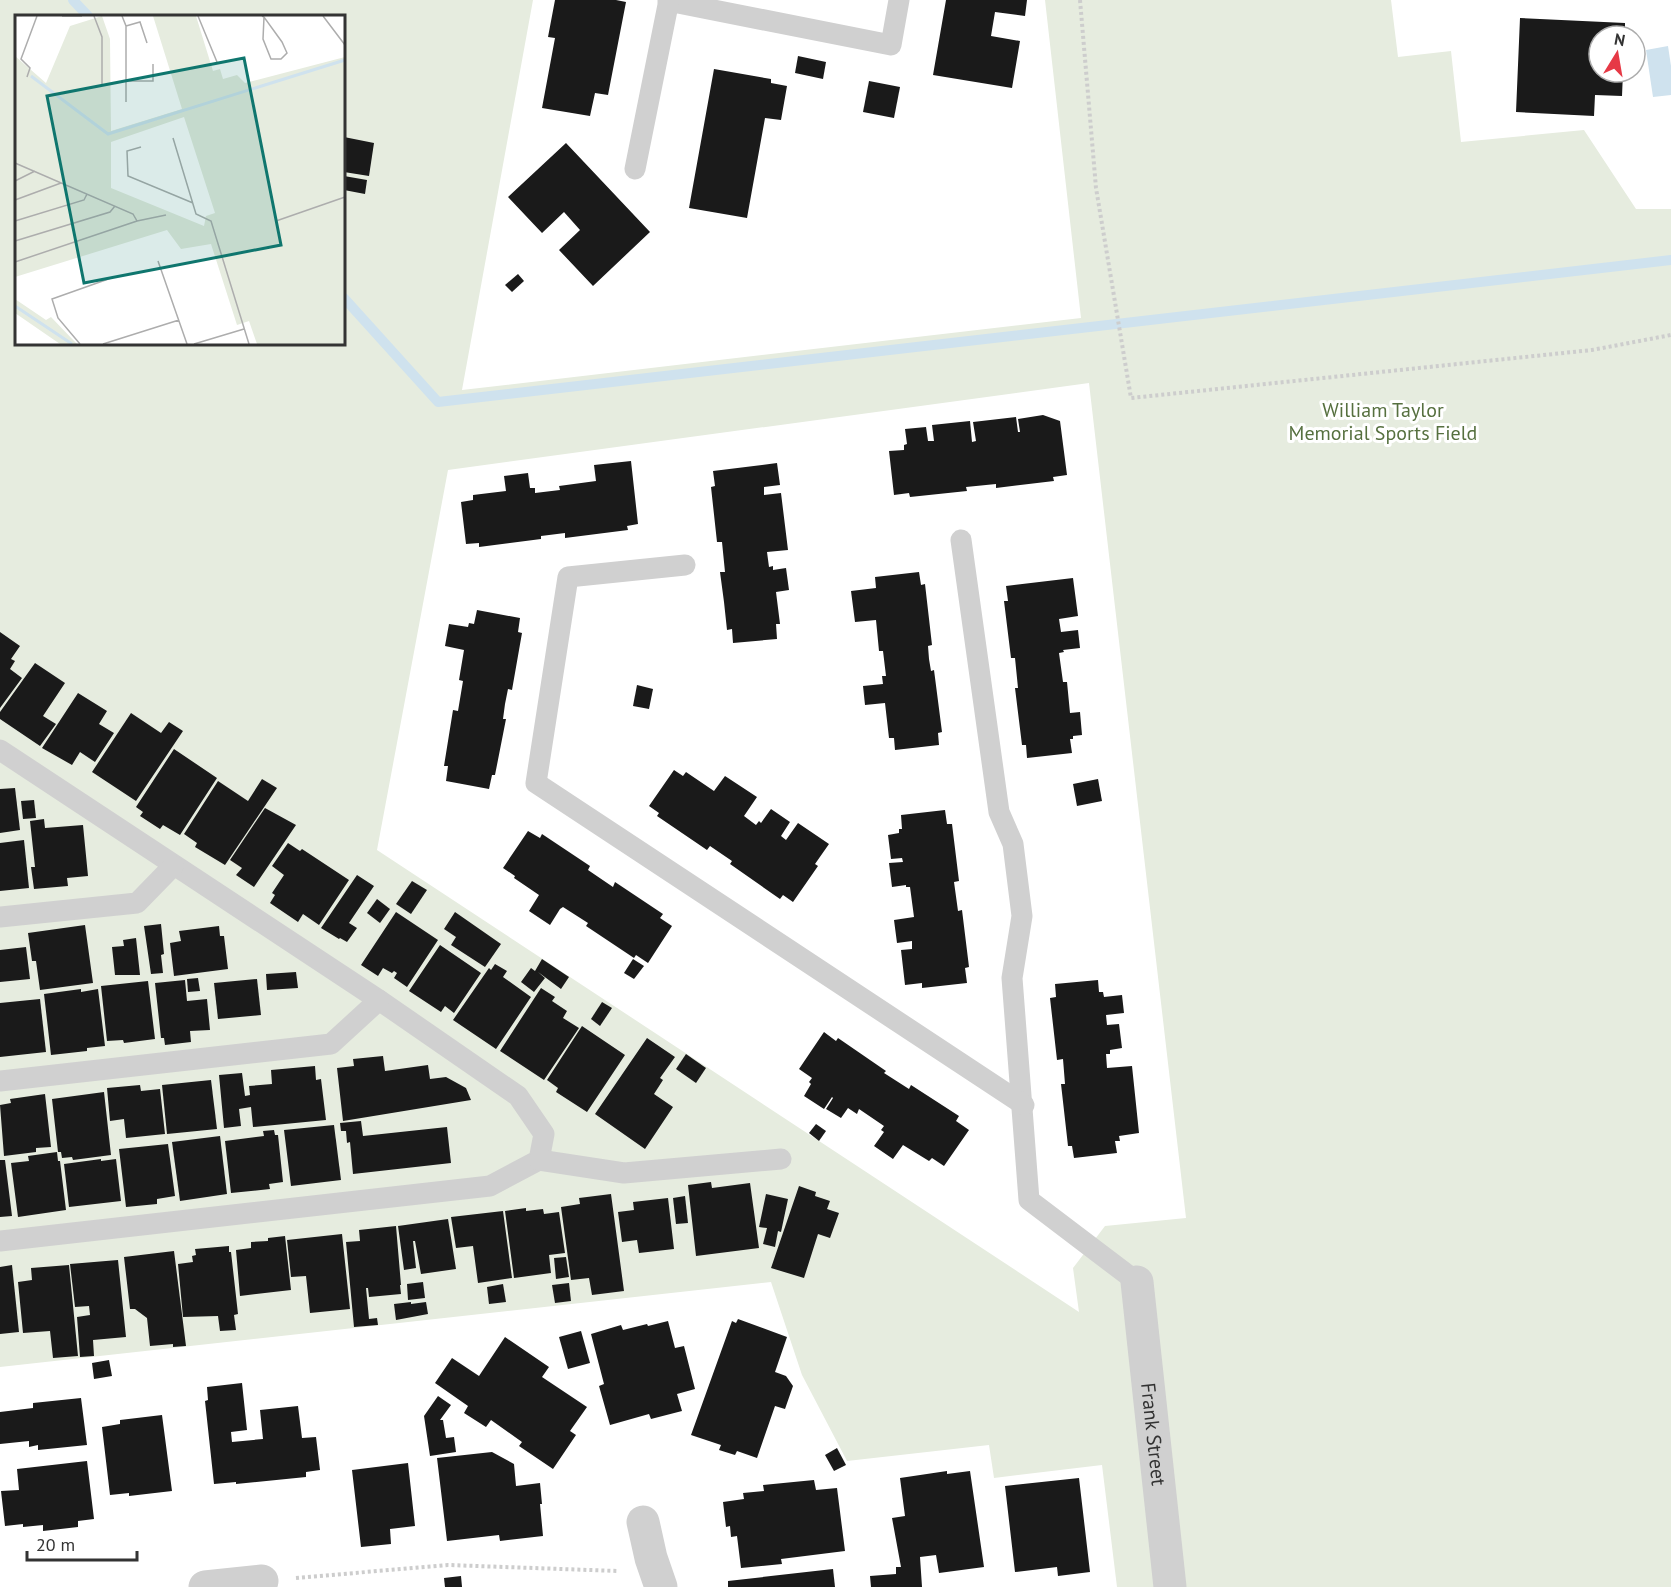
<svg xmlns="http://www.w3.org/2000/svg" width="1671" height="1587" font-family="'PT Sans',sans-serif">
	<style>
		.green { fill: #e6ecdf; fill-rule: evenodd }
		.water { fill: #cfe2ee }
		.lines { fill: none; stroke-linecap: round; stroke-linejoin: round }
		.stream { stroke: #cfe2ee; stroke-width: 10 }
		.building { fill: #1a1a1a }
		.path { stroke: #cdcdcd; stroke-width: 4; stroke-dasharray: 3 3; stroke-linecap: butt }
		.service { stroke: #d0d0d0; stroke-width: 21 }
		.minor { stroke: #d0d0d0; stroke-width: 33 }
		.labels { text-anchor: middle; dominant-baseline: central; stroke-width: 6; stroke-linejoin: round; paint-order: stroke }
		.park-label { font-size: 20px; fill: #56703f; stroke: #fff }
		.street-label { font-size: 20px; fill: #333; stroke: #fff }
		.inset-river { fill: none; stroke: #cfe2ee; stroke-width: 3 }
		.inset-road { fill: none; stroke: #adadad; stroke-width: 1.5 }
		.view { fill: #0f766e; fill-opacity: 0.15; stroke: #0f766e; stroke-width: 3 }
		.inset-edge { fill: none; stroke: #333; stroke-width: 3 }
	</style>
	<rect width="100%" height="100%" fill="#fff"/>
	<path class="green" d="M0,0H533L462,390L1081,318L1045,0H1391L1398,57L1451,51L1461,142L1584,130L1636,209H1671V1587H1117L1102,1465L994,1478L989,1445L847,1461L802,1375L771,1282L0,1367ZM16,16H344V344H16ZM1089,383L1186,1218L1105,1226L1073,1268L1079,1312L377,850L448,470Z"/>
	<path class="water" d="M1668,46L1671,66V95L1653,97L1646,50Z"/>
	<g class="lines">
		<g class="stream">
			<path d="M73,0L88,16"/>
			<path d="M344,298L438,402L1671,260"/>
		</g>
	</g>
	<g class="building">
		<path d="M555,0H616L626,2L608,95L595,93L590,116L542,108L555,38L548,37Z"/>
		<path d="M946,0H1027L1025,16L995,12L991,36L1020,41L1012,88L933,75Z"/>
		<path d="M1520,18L1625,23V36H1599V72H1623L1622,96L1595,95L1594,116L1516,112Z"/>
		<path d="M798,56L826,62L823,79L795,73Z"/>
		<path d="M714,69L771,79V83L787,86L781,120L765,118L747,218L689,208Z"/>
		<path d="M869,81L900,87L894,118L863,112Z"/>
		<path d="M344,137L374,143L369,176L344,172Z"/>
		<path d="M566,143L650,232L593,286L559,250L580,230L564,212L542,233L508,197Z"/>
		<path d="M344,176L367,180L365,194L344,190Z"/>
		<path d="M518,274L524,281L512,292L505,285Z"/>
		<path d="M1043,415L1060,421L1067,475L1053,477L1054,481L996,488V484L966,487L967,491L910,497L909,493L894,495L889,451L904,450V445L907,444L905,429L926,427L928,441H934L932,425L970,421L972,442L976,441L973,422L1016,417L1018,432H1020L1018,419Z"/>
		<path d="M631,461L638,524L627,526L628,530L565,538V533L541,536V539L479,547V543L466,544L461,502L473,500V495L506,491L504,476L528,473L530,488H535V493L560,490L559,486L596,481L594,465Z"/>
		<path d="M777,463L780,485L764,487V495L781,493L788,550L767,552L769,567L773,566V570L786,568L789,590L776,592L780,624H776L777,639L733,643L732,629L727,630L724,602L720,572H725L722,542H717L711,487L715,486L713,471Z"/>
		<path d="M919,572L921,585L925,584L932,645L928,646L929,659L931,671L934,670L942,732L938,733L939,745L895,750L894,738H889L885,703L865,705L863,686L883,684L882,676H886L883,651H879L876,620L855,622L851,591L876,588L875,577Z"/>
		<path d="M1073,578L1078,616L1059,619L1061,632L1078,630L1080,648L1063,650L1064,652L1059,653L1063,682H1067L1070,713L1080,712L1082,735L1073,736V739H1070L1072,753L1027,758L1026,745H1022L1015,688H1018L1015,658H1011L1004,601H1008L1006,586Z"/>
		<path d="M477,610L520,618L518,632L522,633L512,690L508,689L505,704L503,719H506L495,775H492L489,789L446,781L448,766H444L453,710L458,711L463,681L459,680L464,650L445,646L449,624L468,627L469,623L474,624Z"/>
		<path d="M0,632L20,646L11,659L15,661L10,669L22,678L0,708Z"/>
		<path d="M35,663L65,683L43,716L56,724L40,746L0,719V712Z"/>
		<path d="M637,685L653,689L649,709L633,706Z"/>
		<path d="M78,693L107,711L99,724L114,733L95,762L80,752L72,765L42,748Z"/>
		<path d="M131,713L161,733L169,722L183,731L136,801L92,772Z"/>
		<path d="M174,749L217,778L180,835L163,825L160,829L140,816L143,812L136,807Z"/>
		<path d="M674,770L683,776L686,772L714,791L725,776L757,797L744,816L756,825L759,821L761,823L771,809L790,822L781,836L786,840L798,823L829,844L815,864L818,866L793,902L783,895L780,899L730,864L732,861L710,846L707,850L657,816L659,813L649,806Z"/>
		<path d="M262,779L277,788L225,865L195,847L197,843L184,834L218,781L248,801Z"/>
		<path d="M1098,779L1102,801L1077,806L1073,784Z"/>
		<path d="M15,788L20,830L0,833V789Z"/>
		<path d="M34,800L36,818L23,819L21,801Z"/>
		<path d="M265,808L296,825L254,887L236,875L242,868L230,860Z"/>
		<path d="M945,810L947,824H952L959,881L954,882L958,911L962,910L969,967L965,968L967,983L922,988V983L905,985L901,950L912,949V941L897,943L894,920L914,917L910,887H906V885L892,887L889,863L903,862L902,858L891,859L888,835L899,833V829H902L901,815Z"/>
		<path d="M44,819L45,828L83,825L88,876L67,878L68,886L34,889L31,867H35L30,821Z"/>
		<path d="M528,831L540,838L542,834L590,866L588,870L613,887L615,882L663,914L660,918L672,926L648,963L636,955L634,958L586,926L588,923L563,907L560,909L550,925L529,911L539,895L514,878L515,876L503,868Z"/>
		<path d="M24,840L29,888L0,891V843Z"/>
		<path d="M288,843L300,851L302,849L349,880L319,925L303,914L298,922L270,903L275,895L272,893L284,875L272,866Z"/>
		<path d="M357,875L374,886L349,923L357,928L347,942L340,938L339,939L321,928Z"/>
		<path d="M412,881L427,890L411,914L396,904Z"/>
		<path d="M377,899L390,909L380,923L367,913Z"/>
		<path d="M396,912L438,940L407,987L394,978L397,973L394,971L392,973L383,968L378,976L361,965Z"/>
		<path d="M455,912L501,944L485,967L451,945L456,937L444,929Z"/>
		<path d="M161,924L164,954L161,955L163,973L151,974L144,926Z"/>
		<path d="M85,925L93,983L40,990L36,961H32L28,933Z"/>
		<path d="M219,926L220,936H224L228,969L174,976L170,943L181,941L179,931Z"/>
		<path d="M136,938L140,975H115L112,947L124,946L123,940Z"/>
		<path d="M440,945L481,973L454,1013L445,1006L441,1012L409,991Z"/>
		<path d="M26,947L30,979L0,982V950Z"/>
		<path d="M542,959L569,977L561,989L538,972L545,978L534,992L521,982L531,968L535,971Z"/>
		<path d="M633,959L644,966L634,979L624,973Z"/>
		<path d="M495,964L507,971L503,977L531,997L496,1049L453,1020L489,968L491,970Z"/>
		<path d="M296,972L298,988L267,990L266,974Z"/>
		<path d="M198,978L200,991L188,992L187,979Z"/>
		<path d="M257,979L261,1015L218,1019L214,983Z"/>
		<path d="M185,980L187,1001L207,999L210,1030L190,1031L191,1042L165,1045L164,1038H161L155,983Z"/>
		<path d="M1098,980L1099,992H1103L1104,997L1122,995L1124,1013L1106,1015L1107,1025L1119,1024L1122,1048L1110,1050V1054H1106L1107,1068L1132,1066L1139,1133L1119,1136L1120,1141H1115L1117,1153L1074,1158L1072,1146H1068L1061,1084H1065L1063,1059L1057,1060L1050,998L1056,997L1055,984Z"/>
		<path d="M148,981L155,1039L124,1043L123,1040L107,1041L101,986Z"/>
		<path d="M541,988L555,997L552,1001L567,1011L563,1018L579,1028L544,1080L500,1051Z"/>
		<path d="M81,989V992L98,989L105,1046L87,1048V1051L51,1055L44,994Z"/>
		<path d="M40,999L46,1052L0,1057V1003Z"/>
		<path d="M602,1002L612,1008L600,1026L591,1019Z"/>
		<path d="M582,1026L625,1055L587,1112L556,1092L558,1088L547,1080Z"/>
		<path d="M824,1032L836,1041L838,1038L886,1071L884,1073L909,1089L911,1085L959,1116L956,1121L969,1130L944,1166L932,1158L929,1161L903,1145L893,1159L874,1146L884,1132L881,1130L884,1126L859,1109L857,1114L848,1108L841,1118L826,1109L833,1098L832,1097L824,1109L804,1096L811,1084L809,1082L812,1078L799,1069Z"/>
		<path d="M647,1038L675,1057L660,1078L663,1080L654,1094L673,1107L645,1149L595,1114Z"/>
		<path d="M686,1054L706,1068L696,1083L676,1069Z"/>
		<path d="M383,1056L385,1071L428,1065L430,1079L446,1077L466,1088L471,1100L343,1121L337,1068L354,1066L353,1059Z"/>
		<path d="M315,1066L316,1080L321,1079L326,1120L253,1127L251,1107L239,1109L241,1126L224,1128L219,1075L242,1073L245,1096L250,1095L249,1086L272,1084L271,1070Z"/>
		<path d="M211,1080L217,1129L167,1134L162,1085Z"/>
		<path d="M140,1085L141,1091L160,1089L165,1134L126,1138L124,1119L110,1121L107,1088Z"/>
		<path d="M104,1092L111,1155L73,1160L72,1157L62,1158L61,1152H58L52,1099Z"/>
		<path d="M45,1094L51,1147L36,1148V1152L4,1156L0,1105L11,1103L10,1099Z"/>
		<path d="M361,1121L363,1136L447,1127L451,1163L353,1174L350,1142L347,1143L346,1131H341L340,1123Z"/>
		<path d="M816,1124L826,1131L819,1141L809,1133Z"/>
		<path d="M334,1125L341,1180L291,1186L284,1130Z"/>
		<path d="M274,1130L275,1135H278L283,1182L269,1184L270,1189L231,1193L225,1141L264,1136L263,1131Z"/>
		<path d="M220,1136L227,1194L180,1201L172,1142Z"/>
		<path d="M168,1144L175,1196L157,1199V1204L126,1207L119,1149Z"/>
		<path d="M57,1152L58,1161H60L66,1210L18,1217L11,1163L29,1161L28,1156Z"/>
		<path d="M101,1159V1161L116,1159L121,1201L69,1207L64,1164Z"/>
		<path d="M0,1160H5L12,1216L0,1217Z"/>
		<path d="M711,1182L712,1188L750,1183L759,1248L696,1256L688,1185Z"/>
		<path d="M799,1186L816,1192L815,1196L830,1201L827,1209L839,1213L830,1238L818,1234L804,1278L771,1268Z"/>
		<path d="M611,1194L624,1291L592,1295L589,1278L571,1280L561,1207L580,1204L579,1198Z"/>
		<path d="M766,1194L788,1199L781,1232L778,1231L775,1247L763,1244L767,1228L759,1227Z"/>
		<path d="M685,1196L688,1223L676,1224L673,1198Z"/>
		<path d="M668,1198L674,1249L639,1253L637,1240L622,1242L618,1212L634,1210L633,1202Z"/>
		<path d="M526,1208V1211L543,1209L544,1214L559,1212L565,1253L549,1255L551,1273L514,1278L505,1211Z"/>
		<path d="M503,1211L512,1278L478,1283L473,1246L456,1248L451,1217Z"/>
		<path d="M448,1219L456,1269L421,1274L415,1241H413L416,1268L404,1270L398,1226Z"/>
		<path d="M396,1226L401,1285H400L401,1294L369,1297L368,1288H366L369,1319L377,1318L378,1325L354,1327L346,1242L360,1241L359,1230Z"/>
		<path d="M342,1234L350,1309L310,1313L306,1276L291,1277L287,1240Z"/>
		<path d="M285,1236L291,1290L240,1296L236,1250L251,1248V1242L268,1241V1238Z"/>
		<path d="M229,1246V1252H231L238,1314L234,1315L236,1330L220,1331L218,1316L183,1317L178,1264L193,1262L192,1256L196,1255L195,1249Z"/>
		<path d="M174,1251L186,1346L173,1347V1344L150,1346L147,1318L135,1309H130L124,1257Z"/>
		<path d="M566,1257L569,1277L556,1279L554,1258Z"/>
		<path d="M118,1260L126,1337L93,1340L94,1356L80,1357L77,1317L90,1315L89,1306L75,1307L70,1264Z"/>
		<path d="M12,1265L19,1332L0,1334V1267Z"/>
		<path d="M69,1265L78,1356L53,1358L50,1331L23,1333L18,1282L32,1280L31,1268Z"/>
		<path d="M423,1282L425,1298L408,1300L407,1284Z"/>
		<path d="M569,1283L571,1301L555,1303L552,1285Z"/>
		<path d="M503,1284L506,1302L489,1304L487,1287Z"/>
		<path d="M411,1302V1304L426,1302L428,1314L396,1320L394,1304Z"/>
		<path d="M738,1319L787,1337L775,1372L786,1376L793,1386L785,1409L775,1406L757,1458L737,1451L735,1455L719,1450L721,1445L691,1435L732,1321L736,1323Z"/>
		<path d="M668,1321L675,1348L684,1346L695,1389L677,1394L682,1411L651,1419L649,1414L610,1425L599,1386L604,1384L591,1334L621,1325L623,1330L647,1324L648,1326Z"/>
		<path d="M581,1331L590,1363L568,1369L559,1337Z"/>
		<path d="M505,1337L549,1367L542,1377L587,1407L570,1431L576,1435L553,1469L519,1446L522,1442L491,1420L486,1427L464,1413L468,1406L435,1383L452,1358L479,1376Z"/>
		<path d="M109,1360L112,1376L94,1379L92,1363Z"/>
		<path d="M242,1383L247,1430L231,1432L232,1442L263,1439L260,1410L298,1406L302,1438L316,1437L320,1470L306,1472V1477L236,1484V1482L214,1484L205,1401L208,1400L207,1387Z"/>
		<path d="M438,1396L451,1405L440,1420H443L446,1438L454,1437L456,1452L430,1456L424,1416Z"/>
		<path d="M81,1398L87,1445L38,1450V1445L29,1447V1441L0,1444V1412L33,1408V1403Z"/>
		<path d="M162,1415L172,1491L129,1496V1493L110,1495L102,1427L120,1424V1420Z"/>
		<path d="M837,1448L846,1465L834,1471L825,1455Z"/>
		<path d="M492,1452L514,1464L516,1486L540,1483L542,1504H540L543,1536L500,1541L499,1535L447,1541L437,1458Z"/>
		<path d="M87,1461L94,1519L78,1521V1527L43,1531V1525L23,1527V1524L5,1526L1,1491L19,1490L17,1469Z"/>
		<path d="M408,1463L415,1526L390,1529L391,1544L361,1547L352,1470Z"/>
		<path d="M947,1471V1474L970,1471L984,1567L939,1573L936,1555L920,1557L922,1587H871L870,1576L896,1574V1567H901L892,1518L905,1516L900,1478Z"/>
		<path d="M1079,1478L1090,1572L1058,1576L1057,1567L1015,1572L1005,1486Z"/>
		<path d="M814,1480L816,1490L837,1488L845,1551L781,1559L782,1564L741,1568L737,1536L731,1537L730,1526L726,1527L723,1502L744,1499L743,1493L764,1491L763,1485Z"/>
		<path d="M833,1569L835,1587H728V1581Z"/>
		<path d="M461,1576L462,1587H445L444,1578Z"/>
	</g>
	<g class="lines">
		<g class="path">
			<path d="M1080,0L1096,188L1131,398L1592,350L1671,335"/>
			<path d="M296,1578L448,1565L618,1571"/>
		</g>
		<g class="service">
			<path d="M668,1L891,45L899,0"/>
			<path d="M635,169L669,0"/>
			<path d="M961,540L999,812L1013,844L1022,916L1012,978L1029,1200L1137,1282"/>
			<path d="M685,565L568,577L536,783L1024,1105"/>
			<path d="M0,750L379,1000L518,1096L544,1134L539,1160L490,1186L0,1241"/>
			<path d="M0,917L137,903L173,866"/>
			<path d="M0,1081L331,1044L379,1000"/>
			<path d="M539,1160L624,1173L781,1159"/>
		</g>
		<g class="minor">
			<path id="s1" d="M1137,1282L1170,1587"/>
			<path d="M643,1522L651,1558L661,1587"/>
			<path d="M205,1587L262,1581"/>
		</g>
	</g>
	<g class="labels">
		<g class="park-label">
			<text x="1383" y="410">William Taylor<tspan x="1383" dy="23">Memorial Sports Field</tspan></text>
		</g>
		<g class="street-label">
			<text stroke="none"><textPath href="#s1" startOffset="153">Frank Street</textPath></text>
		</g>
	</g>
	<g transform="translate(15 15)">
		<rect width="330" height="330" fill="#fff"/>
		<path d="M87,1L95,24L96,116L167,94L138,1H181L198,56L205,54L208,64L222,60L230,68L330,42V329H242L234,306L222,310L196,229L166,234L152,215L0,262V41L31,68L55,11ZM169,102L200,198L191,201L189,211L96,173V127ZM0,284L31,305L36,302L62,329H45L0,298Z" fill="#e6ecdf" fill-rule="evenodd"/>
		<path class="inset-river" d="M16,61L93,119L330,45M0,291L57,329"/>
		<path class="inset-road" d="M47,1H67M79,1L87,22V69M107,1L111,11V87M183,1L202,47M247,1L249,2L267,27L272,38L266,44H256L248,24L249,2M308,1L330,30M111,11L125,7L132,28M12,62L15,53L6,44L22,1M111,66H138V49M158,123L181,199L196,206L234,329M126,132L112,136L113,161L178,188M0,148L118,199L122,206L0,247M0,166L20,156M0,185L46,168M0,206L69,185L72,179M122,206L151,200M261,206L330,182M0,226L95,197L100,191M143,246L172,329M65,329L43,303L37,284L99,262M88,329L164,305M179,329L229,314"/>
		<path class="view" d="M229,43L266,230L69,268L32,81Z"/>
		<rect width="330" height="330" class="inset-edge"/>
	</g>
	<g transform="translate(1617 54) rotate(11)"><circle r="28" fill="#ffffff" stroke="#adadad" stroke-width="1.5"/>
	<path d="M0-4.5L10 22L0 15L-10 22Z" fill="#e63946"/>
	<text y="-9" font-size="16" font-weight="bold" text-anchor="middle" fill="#333333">N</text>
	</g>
	<path d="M27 1551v9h110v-9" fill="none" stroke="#333333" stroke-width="3"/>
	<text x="36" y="1551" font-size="18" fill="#333333" stroke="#ffffff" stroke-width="4.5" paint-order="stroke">20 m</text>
</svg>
